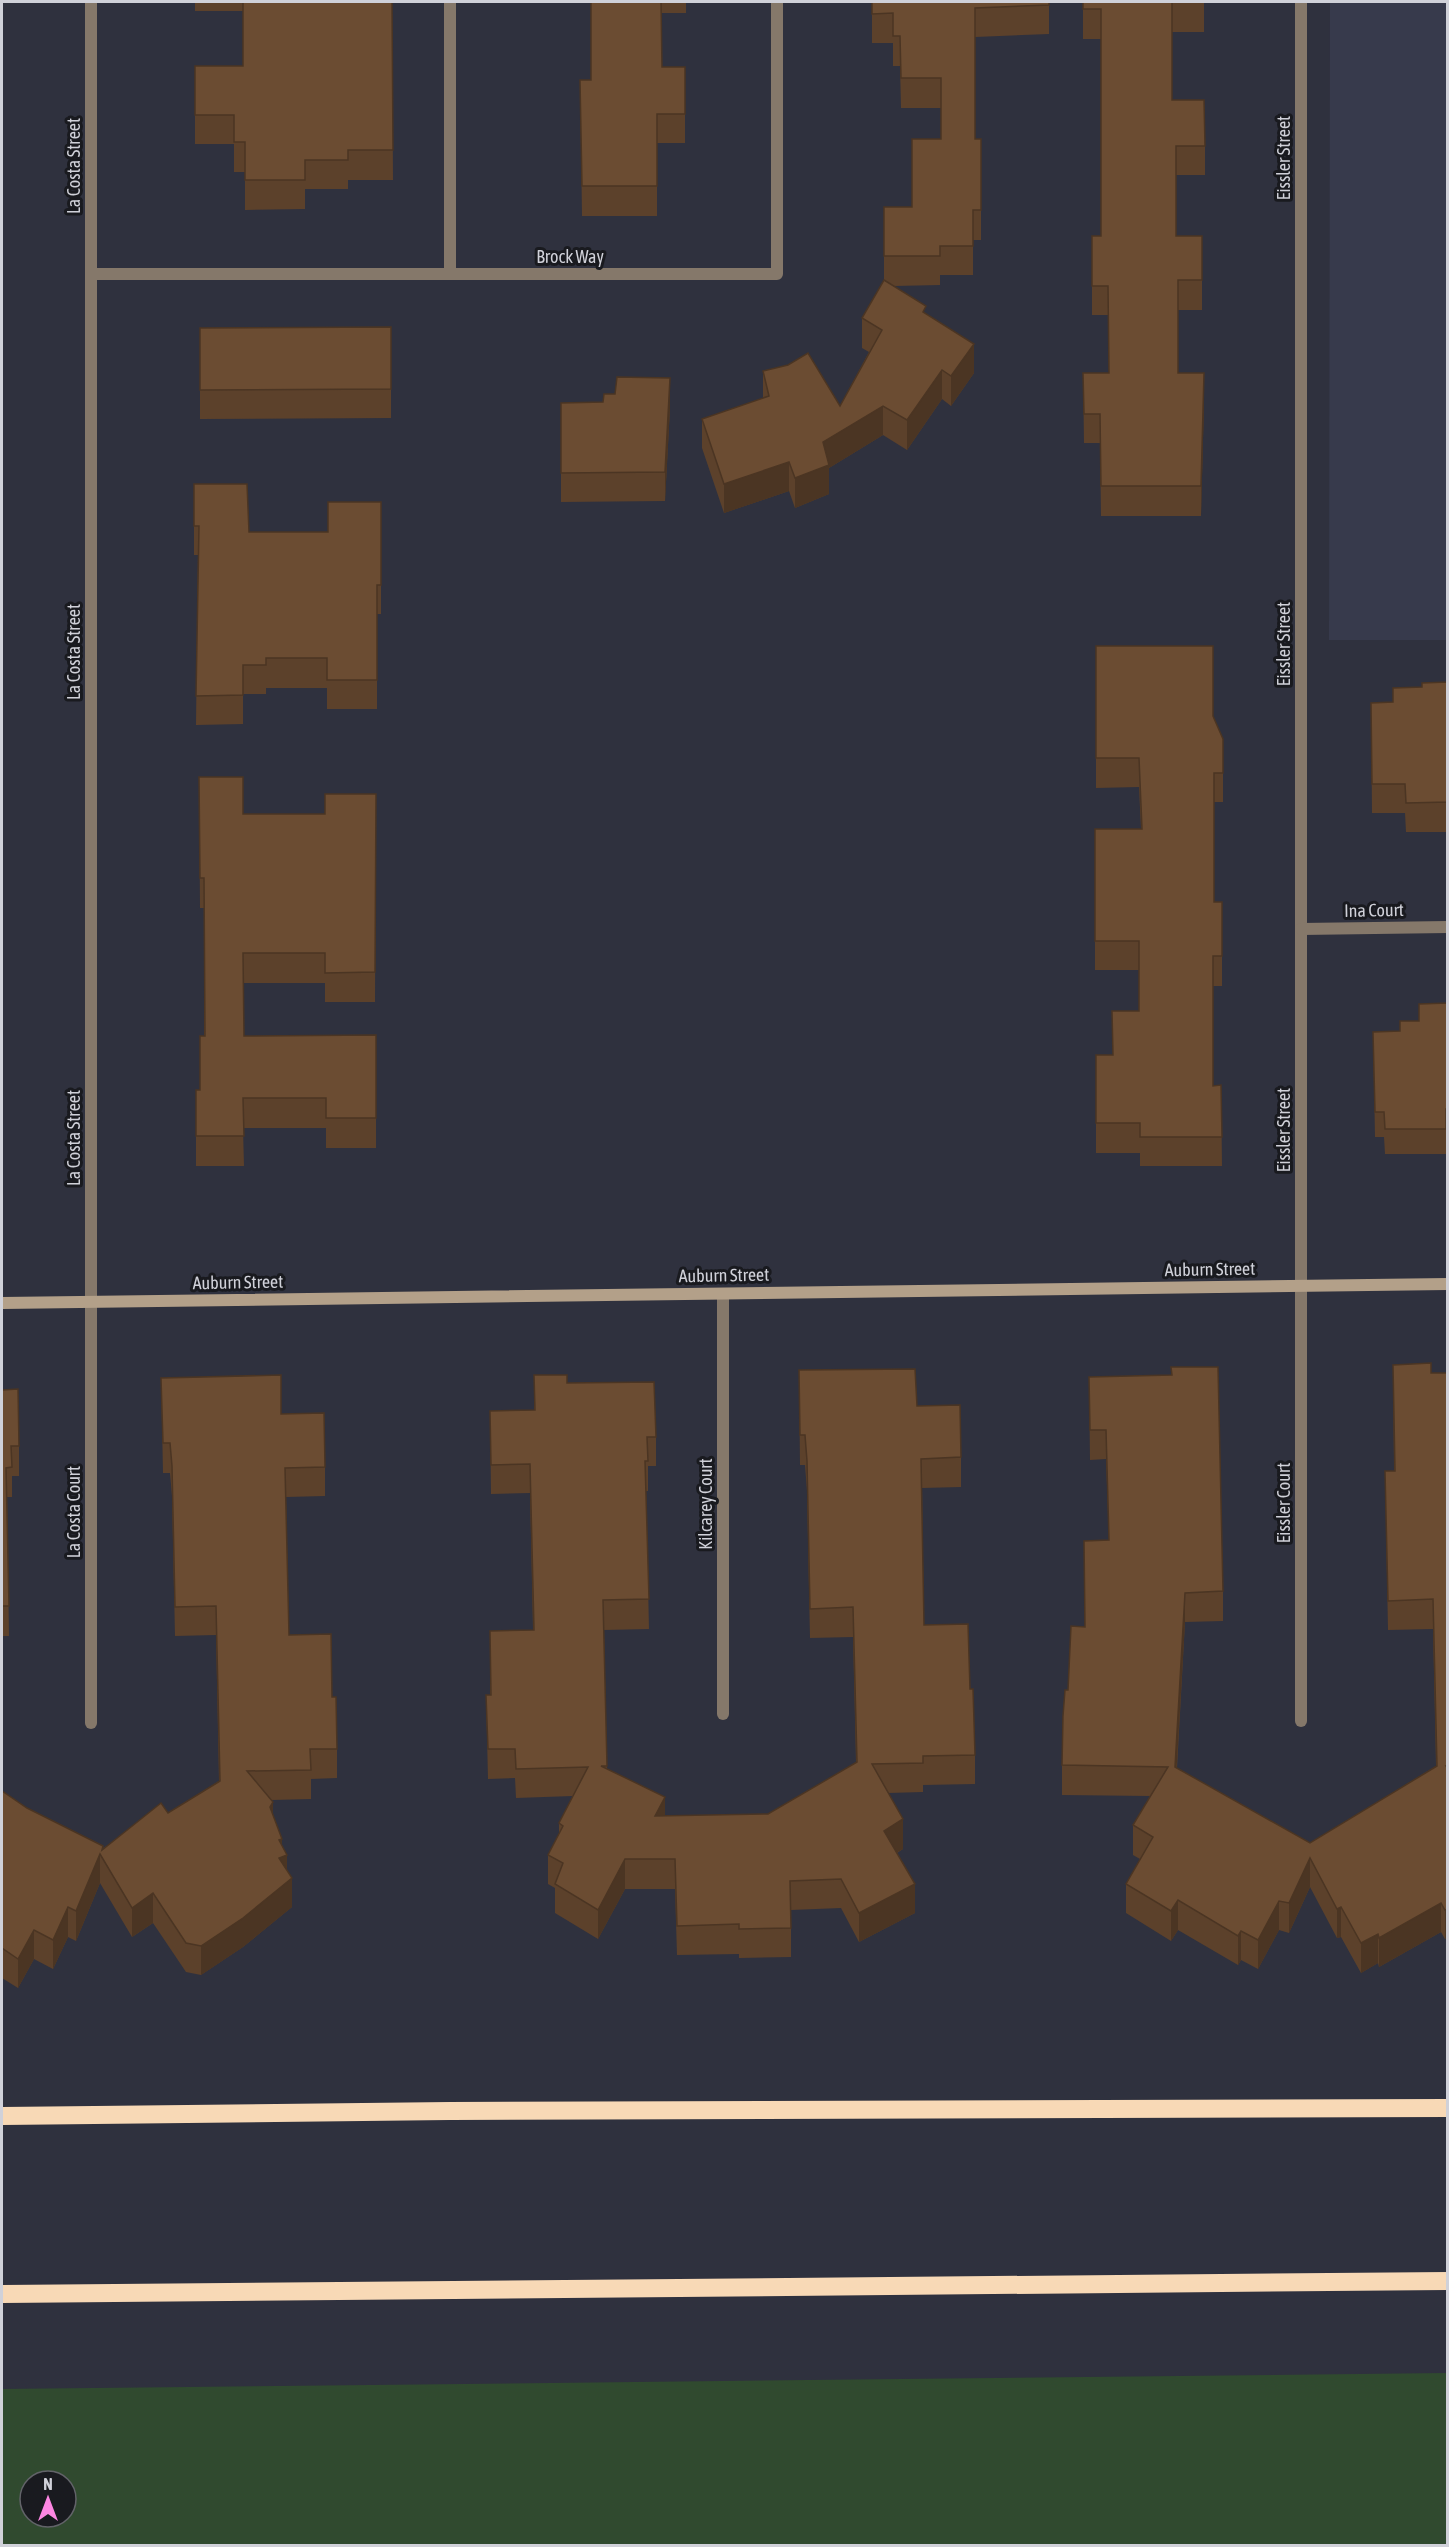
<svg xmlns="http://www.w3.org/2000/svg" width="1449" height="2547" font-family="'Asap Condensed',sans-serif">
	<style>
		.built { fill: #373a4c }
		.green { fill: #304a2f; fill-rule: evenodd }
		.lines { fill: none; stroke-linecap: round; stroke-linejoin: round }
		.service { stroke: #85786a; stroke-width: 12 }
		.minor { stroke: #85786a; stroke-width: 12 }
		.tertiary { stroke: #85786a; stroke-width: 12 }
		.secondary { stroke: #b3a089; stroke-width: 12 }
		.motorway { stroke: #f8d9b6; stroke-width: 18 }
		.wall { fill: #5c412b }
		.shaded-wall { fill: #4b3523 }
		.building { fill: #6b4c32; stroke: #4b3523; stroke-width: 1.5 }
		.labels { text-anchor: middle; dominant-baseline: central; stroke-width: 6; stroke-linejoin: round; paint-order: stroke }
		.street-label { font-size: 18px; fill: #d0d1d9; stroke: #191a1f }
	</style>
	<rect width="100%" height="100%" fill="#2f313e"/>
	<path class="built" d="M1330,2H1447V640H1329Z"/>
	<path class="green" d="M1447,2373V2545H2V2389ZM30,2481H66V2517H30Z"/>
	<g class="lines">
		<path class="service" d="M450,2V274"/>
		<g class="minor">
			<path d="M1301,2V1721"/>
			<path d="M91,274H777V2"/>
			<path d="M1301,929L1448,927"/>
			<path d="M723,1294V1714"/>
			<path d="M91,1302V1723"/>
		</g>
		<path class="tertiary" d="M91,2V1302"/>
		<path class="secondary" d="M2,1303L1448,1284"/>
		<g class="motorway">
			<path d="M2,2116L450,2111L1448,2108"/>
			<path d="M2,2294L1448,2281"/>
		</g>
	</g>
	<g class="wall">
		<path d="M195,2H392L393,180H348V189H305V209L245,210V172H234V144H195V66H243V11H195Z"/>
		<path d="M591,2H686V13H661L662,67H685V143H657V216H582L580,80H591Z"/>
		<path d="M872,2H1049V34L975,37V139H981V240H973V275H940V285L894,286L926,314L974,373L951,406L942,399L907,450L883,435L829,468V494L795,508L789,491L724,513L702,448V419L763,398V371L840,406L869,352L862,348V318L884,280V207H912L941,139V108H901L900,66H893V43H872Z"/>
		<path d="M1083,2H1204V32H1172V100L1205,146V175H1176V236H1202V310H1178V373L1204,402L1201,516H1101L1100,443H1084L1083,373H1109L1108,315H1092V236H1101V39H1083Z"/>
		<path d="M391,327V418L200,419V328Z"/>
		<path d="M561,403L670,408L665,501L561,502Z"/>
		<path d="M194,484L249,532H328L381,502V614H377V709H327V688H266V694H243V724L196,725L198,555H194Z"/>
		<path d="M1096,646L1213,716L1223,739V802H1214V902H1222V986H1213V1086L1221,1085L1222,1166H1140V1153H1096V1055H1113L1139,1011V970H1095V829H1141L1139,787L1096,788Z"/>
		<path d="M1448,682V832H1406L1405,813H1372L1371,703L1393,702L1422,687Z"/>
		<path d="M199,777L243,814H325L376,794L375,1002H325V983H243L244,1036L376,1035V1148H326V1128H243L244,1166H196V1090H200L204,1036V908H200Z"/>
		<path d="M1448,1003V1134H1446V1154H1385L1384,1137H1375L1373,1032L1400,1031L1419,1021Z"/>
		<path d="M1393,1365L1431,1373H1448V1938L1445,1939L1441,1932L1379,1967L1378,1963L1361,1973L1341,1937L1337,1938L1310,1887L1289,1933L1279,1930L1258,1969L1241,1960L1238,1965L1178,1930L1171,1941L1126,1913V1884L1140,1859L1133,1855V1825L1150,1796L1062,1795V1765L1068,1690L1085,1627L1084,1541L1109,1540L1106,1459L1090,1460L1089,1377L1171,1375V1367L1223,1591V1621L1185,1622L1177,1768L1310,1843L1436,1766L1433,1629L1388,1630L1385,1471H1394Z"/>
		<path d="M799,1370L917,1406L961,1457V1487L922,1488L924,1625L970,1689L975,1755V1784L923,1785V1792L888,1793L903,1849L897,1853L915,1913L859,1942L841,1908L791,1910V1957L739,1958V1954L677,1955L675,1889H625L598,1939L555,1913V1888L548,1884V1855L559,1834V1823L573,1796L516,1798L515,1778L488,1779L486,1695H490V1631L533,1630L530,1493L491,1494L490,1411L534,1410V1375L567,1383L656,1437V1466H648V1491H646L649,1629L604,1630L607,1769L665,1816L768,1814L856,1763L853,1637L810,1638L807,1491L805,1465H800Z"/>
		<path d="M161,1378L281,1414L325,1467V1496L286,1497L289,1635L332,1697L337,1749V1778L311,1779V1799L272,1800L273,1815L282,1845L287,1871L292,1907L243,1947L201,1975L186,1972L153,1923L132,1937L100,1883L76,1941L68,1937L53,1969L34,1959L18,1988L2,1978V1791L27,1808L103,1848L168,1813L219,1781L216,1635L175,1636L172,1496L170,1473H163Z"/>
		<path d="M2,1390L19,1446V1476H12V1497H7L9,1636H2Z"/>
	</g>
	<g class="shaded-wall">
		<path d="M974,344V373L951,406V376Z"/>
		<path d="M942,370V399L907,450V420Z"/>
		<path d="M1204,373V402L1201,516V486Z"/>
		<path d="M670,378V408L665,501V472Z"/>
		<path d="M883,406V435L829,468V494L795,508V478L823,442Z"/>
		<path d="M789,462V491L724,513V484Z"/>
		<path d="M1185,1593V1622L1175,1796V1767Z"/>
		<path d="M665,1797V1827L655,1816Z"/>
		<path d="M273,1802V1831L270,1807Z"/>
		<path d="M903,1819V1849L884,1860V1831Z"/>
		<path d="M282,1839V1857L287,1855V1881L292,1878V1907L243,1947L201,1975V1946L279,1840Z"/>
		<path d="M100,1854V1883L76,1941V1911Z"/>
		<path d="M1310,1858V1887L1289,1933V1903Z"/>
		<path d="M625,1859V1889L598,1939V1910Z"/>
		<path d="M915,1884V1913L859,1942V1913Z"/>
		<path d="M153,1893V1923L132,1937V1908Z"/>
		<path d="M1178,1900V1930L1171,1941V1911Z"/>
		<path d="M1279,1901V1930L1258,1969V1940Z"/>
		<path d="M1441,1903V1932L1379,1967V1938Z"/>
		<path d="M68,1907V1937L53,1969V1940Z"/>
		<path d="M1341,1907V1937L1337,1938V1909Z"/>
		<path d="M1448,1909V1938L1445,1939V1910Z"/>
		<path d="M34,1930V1959L18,1988V1959Z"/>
		<path d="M1241,1931V1960L1238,1965V1936Z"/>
		<path d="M1378,1934V1963L1361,1973V1943Z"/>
	</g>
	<g class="building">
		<path d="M243,2H392L393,150H348V160H305V180H245V142H234V115H195V66H243Z"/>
		<path d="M591,2H661L662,67H685V114H657V186H582L580,80H591Z"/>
		<path d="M872,2H1049V5L975,8V139H981V210H973V246H940V256H884V207H912V139H941V78H901L900,36H893V13L872,14Z"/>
		<path d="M1083,2H1204H1172V100H1204L1205,146H1176V236H1202V280H1178V373H1204L1201,486H1101L1100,414H1084L1083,373H1109L1108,286H1092V236H1101V9H1083Z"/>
		<path d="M884,280L926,306L923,312L974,344L951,376L942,370L907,420L883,406L823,442L829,465L795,478L789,462L724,484L702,419L769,396L763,371L788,365L808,353L840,406L882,330L862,318Z"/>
		<path d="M391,327V389L200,390V328Z"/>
		<path d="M617,377L670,378L665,472L561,473V403L603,402L604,394H615Z"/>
		<path d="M194,484H247L249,532H328V502H381V585H377V680H327V658H266V665H243V695L196,696L199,526H194Z"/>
		<path d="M1096,646H1213V716L1223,739V773H1214V902H1222V956H1213V1086L1221,1085L1222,1137H1140V1123H1096V1055H1113L1112,1011H1139V941H1095V829H1142L1139,758H1096Z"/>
		<path d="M1448,682V802L1406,803L1405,784H1372L1371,703L1393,702V688L1422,687V683Z"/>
		<path d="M199,777H243V814H325V794H376L375,972L325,973V953H243L244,1036L376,1035V1118H326V1098H243L244,1136H196V1090H200V1036H205L204,878H200Z"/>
		<path d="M1448,1003V1109H1446V1129H1385L1384,1112H1375L1373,1032L1400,1031V1021H1419V1004Z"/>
		<path d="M1431,1363V1373H1448V1766H1446L1448,1769V1909L1445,1910L1441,1903L1379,1938L1378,1934L1361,1943L1341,1907L1337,1909L1310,1858L1289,1903L1279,1901L1258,1940L1241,1931L1238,1936L1178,1900L1171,1911L1126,1884L1153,1837L1133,1825L1168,1767L1062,1765L1063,1716L1065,1690H1068L1071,1626L1085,1627L1084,1541L1109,1540L1106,1430H1090L1089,1377L1172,1375L1171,1367H1218L1223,1591L1185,1593L1175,1767L1310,1843L1437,1766L1433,1599L1388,1601L1385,1471H1395L1393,1365Z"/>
		<path d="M915,1369L917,1406L960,1405L961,1457L921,1459L924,1625L968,1624L970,1689H973L975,1755L923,1756V1763L872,1764L903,1819L884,1831L915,1884L859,1913L841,1879L790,1881L791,1928L739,1929V1924L677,1926L675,1859H625L598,1910L555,1884L563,1863L548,1855L563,1826L559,1823L588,1767L516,1769L515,1749H488L486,1695H491L490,1631L534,1630L530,1464L491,1465L490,1411L535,1410L534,1375H567V1383L654,1382L656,1437H647L648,1461H645L649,1599L603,1600L607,1766H601L665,1797L655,1816L768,1814L857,1762L853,1607L810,1609L807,1461L805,1435H800L799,1370Z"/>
		<path d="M281,1375V1414L324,1413L325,1467L285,1468L289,1635L331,1634L332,1697H336L337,1749H310L311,1770L247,1771L273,1802L270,1807L282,1839L279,1840L287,1855L279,1858L292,1878L243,1918L201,1946L186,1943L153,1893L132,1908L100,1854L76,1911L68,1907L53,1940L34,1930L18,1959L2,1948V1791L27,1808L103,1846L102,1850L161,1803L168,1813L220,1781L216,1606L175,1607L172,1466L170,1443H163L161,1378Z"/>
		<path d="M18,1389L19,1446H11L12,1467L6,1468L9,1606H2V1390Z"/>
	</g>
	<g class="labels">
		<g class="street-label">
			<text transform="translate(1283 158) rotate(-90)">Eissler Street</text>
			<text transform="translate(73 166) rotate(-90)">La Costa Street</text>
			<text x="570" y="256">Brock Way</text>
			<text transform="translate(1283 644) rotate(-90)">Eissler Street</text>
			<text transform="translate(73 652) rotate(-90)">La Costa Street</text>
			<text transform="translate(1374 910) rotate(-1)">Ina Court</text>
			<text transform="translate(1283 1130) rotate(-90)">Eissler Street</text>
			<text transform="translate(73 1138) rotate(-90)">La Costa Street</text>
			<text transform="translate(1210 1269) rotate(-1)">Auburn Street</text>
			<text transform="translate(724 1275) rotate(-1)">Auburn Street</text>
			<text transform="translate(238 1282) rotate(-1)">Auburn Street</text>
			<text transform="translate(1283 1503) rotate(-90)">Eissler Court</text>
			<text transform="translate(705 1504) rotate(-90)">Kilcarey Court</text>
			<text transform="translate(73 1512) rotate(-90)">La Costa Court</text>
		</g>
	</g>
	<rect width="1449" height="2547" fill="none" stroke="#d0d1d9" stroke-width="6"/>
	<g transform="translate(48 2499)"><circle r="28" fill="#191a1f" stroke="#626369" stroke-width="1.5"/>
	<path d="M0-4.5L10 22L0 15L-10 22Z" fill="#fd86e2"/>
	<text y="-9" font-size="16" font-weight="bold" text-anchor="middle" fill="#d0d1d9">N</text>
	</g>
</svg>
